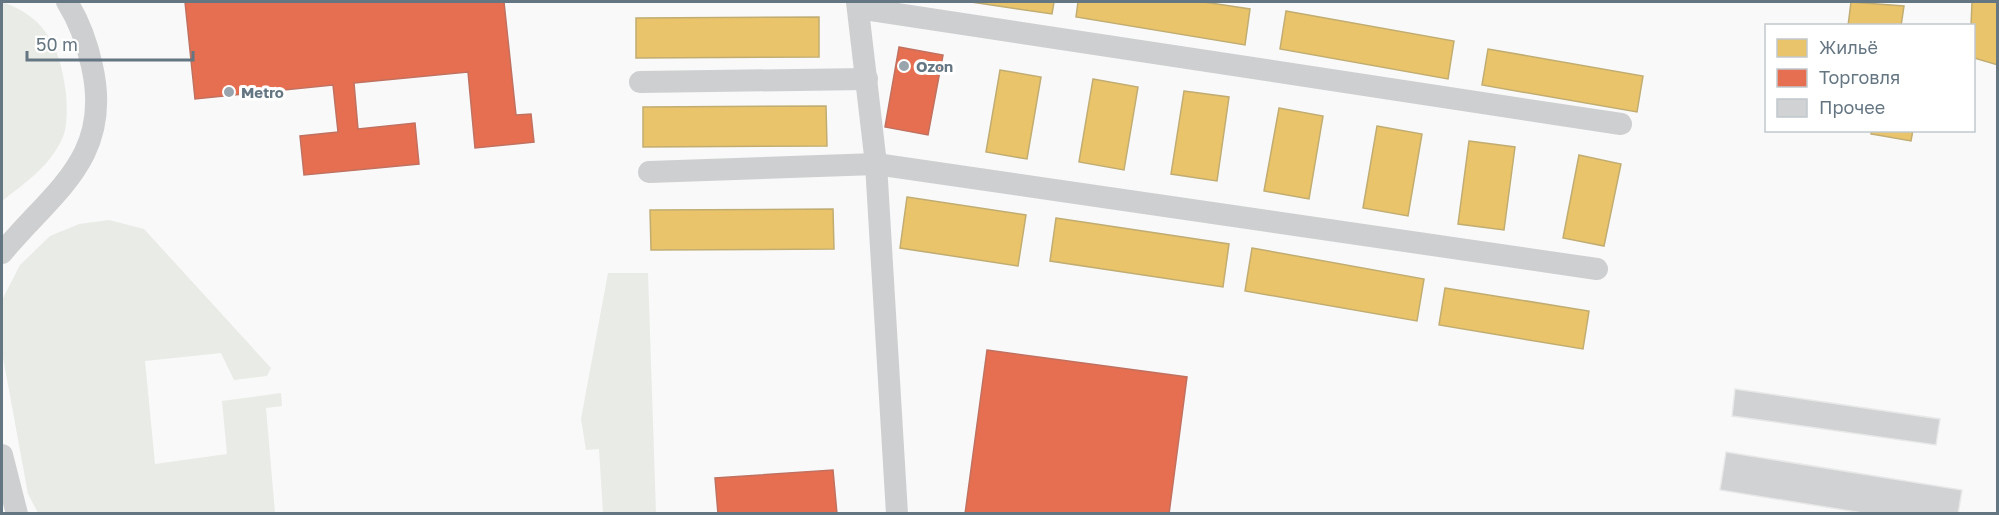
<svg xmlns="http://www.w3.org/2000/svg" width="1999" height="515" font-family="'Golos Text',sans-serif">
	<style>
		.green { fill: #e8ebe6 }
		.homes { fill: #e9c46a; stroke: #c1ad72; stroke-width: 1.5 }
		.shops { fill: #e76f51; stroke: #c07160; stroke-width: 1.5 }
		.building { fill: #d0d2d3; stroke: #e8e8e8; stroke-width: 1.5 }
		.lines { fill: none; stroke-linecap: round; stroke-linejoin: round }
		.minor { stroke: #cecfd0; stroke-width: 22 }
		.poi-dot { fill: #99a4ac; stroke: #fff; stroke-width: 2 }
		.labels { text-anchor: middle; dominant-baseline: central; stroke-width: 6; stroke-linejoin: round; paint-order: stroke }
		.poi-label { font-size: 15px; font-weight: bold; fill: #657683; stroke: #fff; text-anchor: start }
	</style>
	<rect width="100%" height="100%" fill="#f9f9f9"/>
	<g class="green">
		<path d="M2,2C47,17 61,50 66,94C67,107 68,127 62,139C49,167 25,183 2,201Z"/>
		<path d="M109,220L144,229L271,368L267,376L234,380L221,353L145,361L155,464L227,454L222,401L281,393L282,406L266,408L275,513H38L28,494L2,352L3,298L20,265L50,236L79,224Z"/>
		<path d="M608,273H648L656,513H603L599,449L586,450L581,419Z"/>
	</g>
	<g class="homes">
		<path d="M971,2H1054L1052,14Z"/>
		<path d="M1078,2H1204L1250,9L1245,45L1076,17Z"/>
		<path d="M1851,2L1904,6L1901,26H1848Z"/>
		<path d="M1972,2H1998V65L1974,58V26H1971Z"/>
		<path d="M1286,11L1454,41L1448,79L1280,49Z"/>
		<path d="M819,17V57L636,58V18Z"/>
		<path d="M1488,49L1643,76L1637,112L1482,85Z"/>
		<path d="M1000,70L1041,77L1027,159L986,152Z"/>
		<path d="M1093,79L1138,87L1124,170L1079,162Z"/>
		<path d="M1184,91L1229,97L1217,181L1171,174Z"/>
		<path d="M826,106L827,146L643,147V107Z"/>
		<path d="M1279,108L1323,116L1309,199L1264,191Z"/>
		<path d="M1377,126L1422,134L1408,216L1363,208Z"/>
		<path d="M1872,130H1913L1911,141L1871,134Z"/>
		<path d="M1469,141L1515,147L1504,230L1458,224Z"/>
		<path d="M1579,155L1621,164L1604,246L1563,238Z"/>
		<path d="M907,197L1026,215L1018,266L900,248Z"/>
		<path d="M833,209L834,249L651,250L650,210Z"/>
		<path d="M1056,218L1229,244L1223,287L1050,261Z"/>
		<path d="M1252,248L1424,279L1417,321L1245,291Z"/>
		<path d="M1445,288L1589,311L1583,349L1439,325Z"/>
	</g>
	<g class="shops">
		<path d="M185,2H504L516,115L531,114L534,142L475,148L468,72L354,83L358,129L415,123L419,164L304,175L300,136L338,132L333,85L195,99Z"/>
		<path d="M899,47L943,55L928,135L885,127Z"/>
		<path d="M987,350L1187,377L1169,514H965Z"/>
		<path d="M833,470L837,514H718L715,478Z"/>
	</g>
	<g class="building">
		<path d="M1735,389L1940,419L1936,445L1732,416Z"/>
		<path d="M1726,452L1962,490L1958,514H1869L1720,490Z"/>
	</g>
	<g class="lines">
		<g class="minor">
			<path d="M857,2L876,164L897,514"/>
			<path d="M858,8L1621,124"/>
			<path d="M640,82L867,79"/>
			<path d="M649,172L876,164L1597,269"/>
			<path d="M2,253C53,191 113,158 92,66C87,43 79,21 67,2"/>
			<path d="M2,455L17,514"/>
		</g>
	</g>
	<g class="poi-dot">
		<circle cx="904" cy="66" r="6"/>
		<circle cx="229" cy="92" r="6"/>
	</g>
	<g class="labels">
		<g class="poi-label">
			<text x="916" y="66">Ozon</text>
			<text x="241" y="92">Metro</text>
		</g>
	</g>
	<rect width="1999" height="515" fill="none" stroke="#657683" stroke-width="6"/>
	<rect x="1765" y="24" width="210" height="108" fill="#ffffff" stroke="#c1c8cd" stroke-width="1.5"/>
	<rect x="1777" y="39" width="30" height="18" fill="#e9c46a" stroke="#c1c8cd" stroke-width="1.5"/>
	<text x="1819" y="54" font-size="18" fill="#657683">Жильё</text>
	<rect x="1777" y="69" width="30" height="18" fill="#e76f51" stroke="#c1c8cd" stroke-width="1.5"/>
	<text x="1819" y="84" font-size="18" fill="#657683">Торговля</text>
	<rect x="1777" y="99" width="30" height="18" fill="#d0d2d3" stroke="#c1c8cd" stroke-width="1.5"/>
	<text x="1819" y="114" font-size="18" fill="#657683">Прочее</text>
	<path d="M27 51v9h166v-9" fill="none" stroke="#657683" stroke-width="3"/>
	<text x="36" y="51" font-size="18" fill="#657683" stroke="#ffffff" stroke-width="4.5" paint-order="stroke">50 m</text>
</svg>
